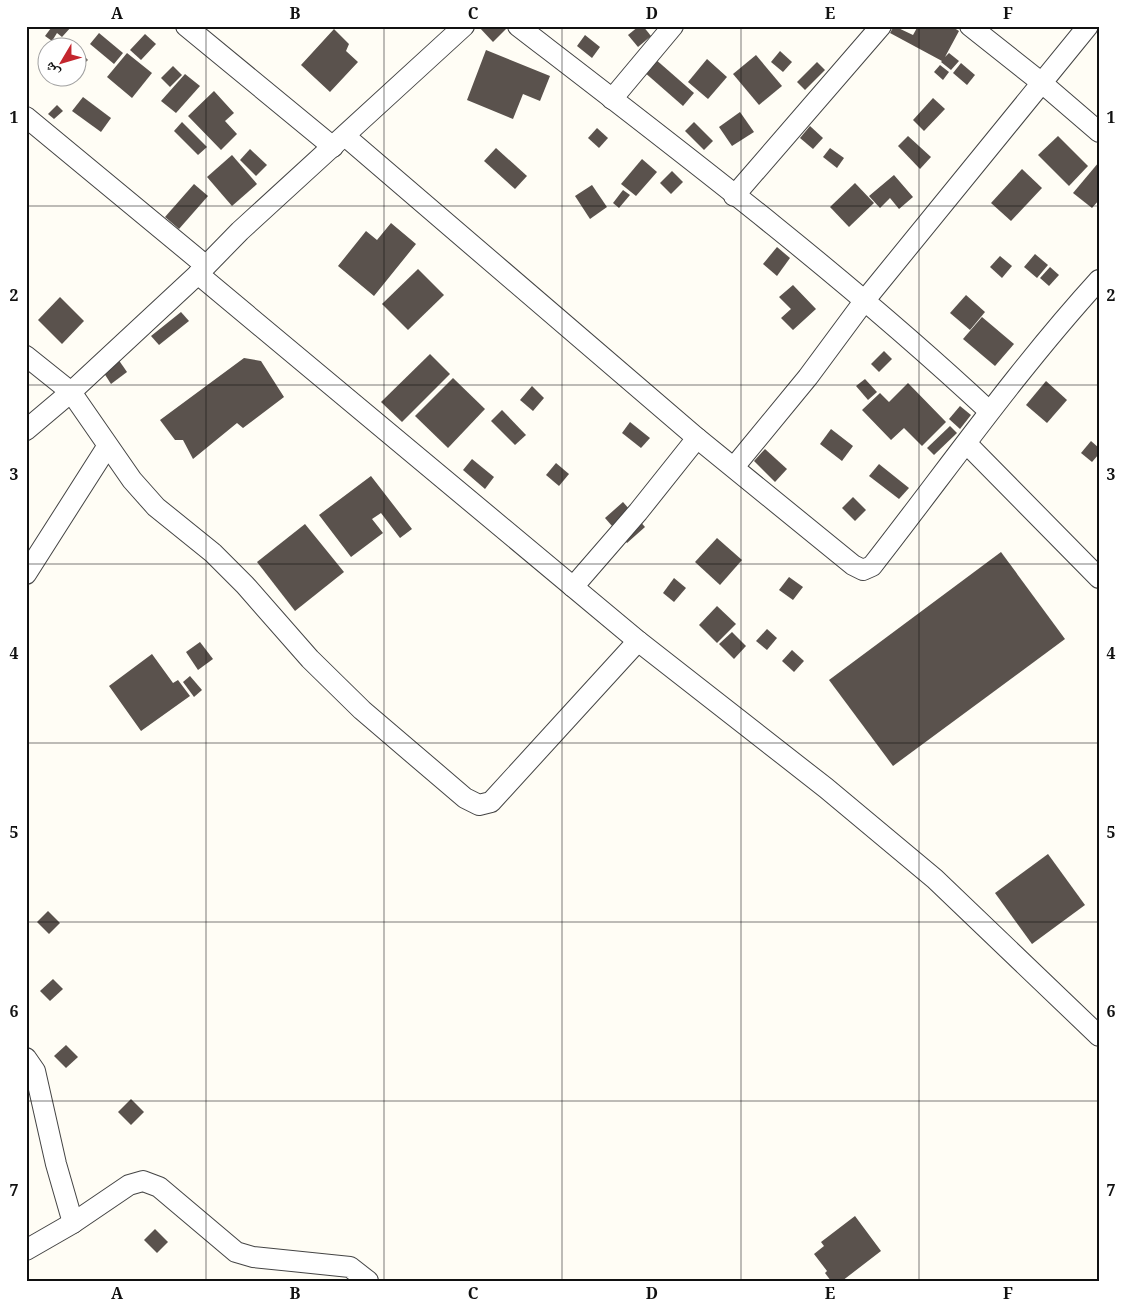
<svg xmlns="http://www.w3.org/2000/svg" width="1125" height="1307" font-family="Georgia,'Noto Naskh Arabic',serif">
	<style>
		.building { fill: #5a524d }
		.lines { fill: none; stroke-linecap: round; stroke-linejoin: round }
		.street-casing { stroke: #444; stroke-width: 22 }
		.street { stroke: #fff; stroke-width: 20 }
		.grid { fill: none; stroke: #111; stroke-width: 1; stroke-opacity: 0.55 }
		.neatline { fill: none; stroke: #111; stroke-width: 2 }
		.grid-label { font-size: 16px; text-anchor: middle; font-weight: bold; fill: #111 }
	</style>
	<rect width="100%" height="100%" fill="#fffdf5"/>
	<g class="building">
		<path d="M50,26H72L62,37L57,33L52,41L45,36L51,28Z"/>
		<path d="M478,26H509L493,42Z"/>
		<path d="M639,26H643L651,36L638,47L628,35Z"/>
		<path d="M894,26L913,35L918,26H951L959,31L945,57L949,53L959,61L951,70L941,62L942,61L890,33Z"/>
		<path d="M334,29L349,44L346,51L358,62L330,92L301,65Z"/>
		<path d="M99,33L123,53L114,64L90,44Z"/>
		<path d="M145,34L156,44L141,60L130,50Z"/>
		<path d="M585,35L600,47L592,58L577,46Z"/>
		<path d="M486,50L550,76L540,101L523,94L513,119L467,100Z"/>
		<path d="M79,51L88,60L80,67L78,64Z"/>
		<path d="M780,51L792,62L783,72L771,62Z"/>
		<path d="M127,53L152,73L132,98L107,77Z"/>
		<path d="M756,55L782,86L759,105L733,74Z"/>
		<path d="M654,58L694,93L683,106L643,71Z"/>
		<path d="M707,59L727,77L708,99L688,82Z"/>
		<path d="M817,62L825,70L805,90L797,82Z"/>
		<path d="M961,63L975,75L967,85L953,73Z"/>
		<path d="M940,65L949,72L943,80L934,72Z"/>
		<path d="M173,66L182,75L170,87L161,78Z"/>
		<path d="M185,74L200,86L176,113L161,101Z"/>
		<path d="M214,91L234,113L225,121L237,134L221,150L188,116Z"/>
		<path d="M83,97L111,118L101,132L72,111Z"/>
		<path d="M933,98L945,109L924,131L913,120Z"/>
		<path d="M57,105L63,111L54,119L48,114Z"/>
		<path d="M740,112L754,132L732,146L719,127Z"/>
		<path d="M182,122L207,147L198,155L174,131Z"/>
		<path d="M694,122L713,141L704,150L685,131Z"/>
		<path d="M810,126L823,138L813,149L800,138Z"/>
		<path d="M597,128L608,138L599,148L588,138Z"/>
		<path d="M908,136L931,157L920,169L898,146Z"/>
		<path d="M1058,136L1088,166L1069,186L1038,155Z"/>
		<path d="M496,148L527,176L515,189L484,161Z"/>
		<path d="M830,148L844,158L837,168L823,157Z"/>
		<path d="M250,149L267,165L256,176L240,160Z"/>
		<path d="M232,155L257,184L232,206L207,177Z"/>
		<path d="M642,159L657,172L636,196L621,184Z"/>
		<path d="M1099,162V200L1092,208L1073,193Z"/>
		<path d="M1022,169L1042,188L1011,221L991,203Z"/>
		<path d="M672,171L683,182L671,194L660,183Z"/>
		<path d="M894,175L913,197L899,209L890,198L880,208L869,196Z"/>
		<path d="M855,183L874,203L849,227L830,207Z"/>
		<path d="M194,184L208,196L179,229L165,217Z"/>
		<path d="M592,185L607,207L590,219L575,196Z"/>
		<path d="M623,190L630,195L619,208L613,203Z"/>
		<path d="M391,223L416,244L374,296L338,266L366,231L377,240Z"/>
		<path d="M777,247L790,258L777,276L763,264Z"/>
		<path d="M1035,254L1048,265L1037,278L1024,267Z"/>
		<path d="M1000,256L1012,266L1002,278L990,267Z"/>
		<path d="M1050,267L1059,275L1049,286L1040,278Z"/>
		<path d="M418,269L444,295L408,330L382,304Z"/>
		<path d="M793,285L816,309L793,330L781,318L791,309L779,297Z"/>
		<path d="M966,295L985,312L970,330L950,313Z"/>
		<path d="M60,297L84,321L62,344L38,320Z"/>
		<path d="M181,312L189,321L159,345L151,336Z"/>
		<path d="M982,317L1014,344L995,366L963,339Z"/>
		<path d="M884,351L892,359L879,372L871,364Z"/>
		<path d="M430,354L450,374L402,422L381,402Z"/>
		<path d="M244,358L261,361L284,397L243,428L237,423L193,459L183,440H175L160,420Z"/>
		<path d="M118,359L127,372L111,384L102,370Z"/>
		<path d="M453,378L485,409L448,448L415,416Z"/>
		<path d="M865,379L877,392L868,400L856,386Z"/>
		<path d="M1046,381L1067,400L1047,423L1026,405Z"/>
		<path d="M908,383L946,422L922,446L904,428L891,440L862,410L880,393L889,402Z"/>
		<path d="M532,386L544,398L533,411L520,400Z"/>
		<path d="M960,406L971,415L960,429L949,419Z"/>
		<path d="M502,410L526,435L515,445L491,421Z"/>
		<path d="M630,422L650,438L641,448L622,433Z"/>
		<path d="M950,426L957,433L934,455L927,448Z"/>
		<path d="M831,429L853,446L842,461L820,444Z"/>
		<path d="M1091,441L1099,448V454L1092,462L1081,453Z"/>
		<path d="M765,449L787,469L775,482L754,461Z"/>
		<path d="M472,459L494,477L485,489L463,470Z"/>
		<path d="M556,463L569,474L559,486L546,475Z"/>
		<path d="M879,464L909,488L899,499L869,476Z"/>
		<path d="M371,476L412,529L400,538L381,513L372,519L383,533L351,557L319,515Z"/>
		<path d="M853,497L866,510L855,521L842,508Z"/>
		<path d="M623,502L645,527L627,543L605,518Z"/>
		<path d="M305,524L344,572L295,611L257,562Z"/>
		<path d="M717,538L742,560L720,585L695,562Z"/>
		<path d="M1001,552L1065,639L893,766L829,680Z"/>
		<path d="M789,577L803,587L793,600L779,590Z"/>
		<path d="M674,578L686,588L674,602L663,593Z"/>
		<path d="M717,606L736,624L717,643L699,625Z"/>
		<path d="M767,629L777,638L767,650L756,641Z"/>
		<path d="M732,632L746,646L734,659L719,644Z"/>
		<path d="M200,642L213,659L198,670L186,652Z"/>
		<path d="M792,650L804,661L794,672L782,661Z"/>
		<path d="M152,654L173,683L178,680L190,696L141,731L109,686Z"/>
		<path d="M190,676L202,690L194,697L183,682Z"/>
		<path d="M1048,854L1085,905L1032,944L995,893Z"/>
		<path d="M48,911L60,923L49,934L37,922Z"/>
		<path d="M53,979L63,989L50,1001L40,991Z"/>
		<path d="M66,1045L78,1057L66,1068L54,1056Z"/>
		<path d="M131,1099L144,1112L131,1125L118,1112Z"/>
		<path d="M855,1216L881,1251L842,1281H831L825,1273L827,1271L814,1254L824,1246L821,1242Z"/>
		<path d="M155,1229L168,1242L157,1253L144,1240Z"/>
	</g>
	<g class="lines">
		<g class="street-casing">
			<g id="street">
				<path d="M186,26L333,147"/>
				<path d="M518,26C679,150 841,273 989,411"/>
				<path d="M970,26L1042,83L1099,132"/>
				<path d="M612,99L673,26"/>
				<path d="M26,117L205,265"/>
				<path d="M345,136L697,438L853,565L863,570L872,566C947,470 1017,370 1099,280"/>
				<path d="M734,196L881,26"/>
				<path d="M198,274L638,641L826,788L935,879L1099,1036"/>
				<path d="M26,356L71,392L132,480L156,507L213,553L245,585L310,659L362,710L465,798L479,805L491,802L638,641"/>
				<path d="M26,430L71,392L198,274L240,231L464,26"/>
				<path d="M967,444L1099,578"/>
				<path d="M734,467L808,377L865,300L1088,26"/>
				<path d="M26,574L107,447"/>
				<path d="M573,587L638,512L697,438"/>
				<path d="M26,1058L35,1071L56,1164L73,1223"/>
				<path d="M26,1250L73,1223L129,1185L143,1181L159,1187L236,1252L253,1257L350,1267L368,1281"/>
			</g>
		</g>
		<use href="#street" class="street"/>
	</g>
	<path class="grid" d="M206,26V1281M384,26V1281M562,26V1281M741,26V1281M919,26V1281M26,206H1099M26,385H1099M26,564H1099M26,743H1099M26,922H1099M26,1101H1099"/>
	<rect width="1125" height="1307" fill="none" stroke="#ffffff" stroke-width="55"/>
	<g transform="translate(62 62) rotate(232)"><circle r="24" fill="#ffffff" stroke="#a0a0a0"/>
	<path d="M0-4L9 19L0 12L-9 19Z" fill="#c4262e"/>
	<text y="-8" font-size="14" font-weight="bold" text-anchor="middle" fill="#111111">ش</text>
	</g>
	<rect x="28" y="28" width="1070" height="1252" class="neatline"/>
	<g class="grid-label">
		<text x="117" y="19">A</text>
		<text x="295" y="19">B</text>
		<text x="473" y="19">C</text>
		<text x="652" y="19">D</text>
		<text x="830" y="19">E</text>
		<text x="1008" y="19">F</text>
		<text x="14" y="123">1</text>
		<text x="1111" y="123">1</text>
		<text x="14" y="301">2</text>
		<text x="1111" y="301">2</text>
		<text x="14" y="480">3</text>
		<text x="1111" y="480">3</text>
		<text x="14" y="659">4</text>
		<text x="1111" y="659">4</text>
		<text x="14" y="838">5</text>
		<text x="1111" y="838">5</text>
		<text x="14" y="1017">6</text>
		<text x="1111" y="1017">6</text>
		<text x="14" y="1196">7</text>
		<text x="1111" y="1196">7</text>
		<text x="117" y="1299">A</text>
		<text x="295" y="1299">B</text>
		<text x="473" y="1299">C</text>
		<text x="652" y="1299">D</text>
		<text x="830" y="1299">E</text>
		<text x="1008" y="1299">F</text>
	</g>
</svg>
